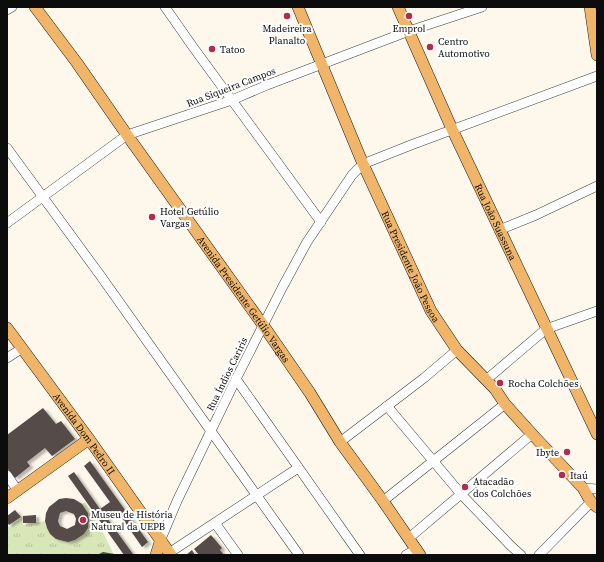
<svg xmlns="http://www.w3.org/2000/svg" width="604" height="562" font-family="'Source Serif 4',serif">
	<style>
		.park { fill: url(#park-tufts) }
		.building { fill: #544b49; fill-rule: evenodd; filter: url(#shadow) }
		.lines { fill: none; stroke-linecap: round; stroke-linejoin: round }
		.minor-casing { stroke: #3f3f3f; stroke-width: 10 }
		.major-casing { stroke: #1d1d1d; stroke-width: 12 }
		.minor { stroke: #fff; stroke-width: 9 }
		.major { stroke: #f0b569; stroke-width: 11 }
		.poi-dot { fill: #b32c4d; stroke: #fff; stroke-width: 1.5 }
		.labels { text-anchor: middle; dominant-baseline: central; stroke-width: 4; stroke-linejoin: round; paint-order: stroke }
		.poi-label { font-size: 10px; fill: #0c0c0c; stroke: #fff; text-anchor: start }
		.street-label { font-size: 10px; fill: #0c0c0c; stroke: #fff }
	</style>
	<defs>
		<pattern id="park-tufts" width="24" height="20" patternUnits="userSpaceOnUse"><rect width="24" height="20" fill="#d8e6b8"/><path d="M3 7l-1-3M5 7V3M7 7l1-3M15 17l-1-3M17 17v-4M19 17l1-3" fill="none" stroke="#b8c49d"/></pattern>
		<filter id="shadow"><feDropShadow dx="3.5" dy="2" stdDeviation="1" flood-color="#0004"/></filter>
	</defs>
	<rect width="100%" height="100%" fill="#fef7eb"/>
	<path class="park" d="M85,502L99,524L114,555H7V525L9,527L22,517L23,525L45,521C57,562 108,530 82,504Z"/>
	<g class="building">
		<path d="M43,408L56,424L61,421L75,439L52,456L45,448L27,462L30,466L15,478L7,468V435Z"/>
		<path d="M90,461L148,542L142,547L117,511L107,518L133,554L131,555H124L68,476L74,472L100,509L110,502L84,466Z"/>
		<path d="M66,498L74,499L82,504L88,513L89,520L88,528L84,534L75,540L68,542L56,539L50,534L47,528L45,521L46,513L49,507L59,499ZM66,511L74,514L76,519L75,525L67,529L60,526L58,521L60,513Z"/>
		<path d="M15,510L21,517L9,525L7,522V516Z"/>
		<path d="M36,515V523H23V516Z"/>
		<path d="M211,535L222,548L220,550L224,555H199L194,549Z"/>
		<path d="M192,550L195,555H186Z"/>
		<path d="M103,552L114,554V555H97Z"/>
	</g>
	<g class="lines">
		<g class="minor-casing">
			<g id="minor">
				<path d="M165,7L193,47L321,222"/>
				<path d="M7,10L12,7"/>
				<path d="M7,148L100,275L299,555"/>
				<path d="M7,223L127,135L232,100L267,85L409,31L482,7"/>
				<path d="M499,230L536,215L597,186"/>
				<path d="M7,358L21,349"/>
				<path d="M236,379L360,555"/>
				<path d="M486,380L546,329L597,311"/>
				<path d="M387,406L461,494L511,546L521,555"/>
				<path d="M340,442L424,378L457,350"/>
				<path d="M7,475L18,491"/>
				<path d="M583,488L597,489"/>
				<path d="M383,501L505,404"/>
				<path d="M215,523L238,555"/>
				<path d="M409,538L532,434"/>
				<path d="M161,539L177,501L236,379L282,288L307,242L352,175L363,164L411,145L597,76"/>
				<path d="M169,553L298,468"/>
				<path d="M406,555L417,549"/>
				<path d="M539,555L591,502"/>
			</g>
		</g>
		<g class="major-casing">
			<g id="major">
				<path id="s1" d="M35,7L77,63L127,135L263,325L310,393L340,442L383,501L420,555"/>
				<path id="s2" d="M298,7L363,164L431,311L457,350L495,389L505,404L532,434L583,488L591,502L597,507"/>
				<path id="s3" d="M398,7L452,129L597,434"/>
				<path d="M590,7L597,55"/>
				<path id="s4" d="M7,328L89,439L171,555"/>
				<path d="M7,498L89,439"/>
				<path d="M156,555L161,539"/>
			</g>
		</g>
		<use href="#minor" class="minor"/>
		<use href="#major" class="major"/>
	</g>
	<g class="poi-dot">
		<circle cx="287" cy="16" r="4"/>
		<circle cx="409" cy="16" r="4"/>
		<circle cx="430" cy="47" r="4"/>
		<circle cx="212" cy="49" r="4"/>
		<circle cx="152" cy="217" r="4"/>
		<circle cx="500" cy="383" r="4"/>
		<circle cx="567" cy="452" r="4"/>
		<circle cx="562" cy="475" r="4"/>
		<circle cx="465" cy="487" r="4"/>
		<circle cx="83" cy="520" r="4"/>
	</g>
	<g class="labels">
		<g class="poi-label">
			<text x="287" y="28" text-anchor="middle">Madeireira<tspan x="287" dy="12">Planalto</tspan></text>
			<text x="409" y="28" text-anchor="middle">Emprol</text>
			<text x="438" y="41">Centro<tspan x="438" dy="12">Automotivo</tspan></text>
			<text x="220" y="49">Tatoo</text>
			<text x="160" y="211">Hotel Getúlio<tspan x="160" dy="12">Vargas</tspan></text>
			<text x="508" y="383">Rocha Colchões</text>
			<text x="559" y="452" text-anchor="end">Ibyte</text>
			<text x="570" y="475">Itaú</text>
			<text x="473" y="481">Atacadão<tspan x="473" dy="12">dos Colchões</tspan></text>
			<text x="91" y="514">Museu de História<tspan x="91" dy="12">Natural da UEPB</tspan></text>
		</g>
		<g class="street-label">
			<text transform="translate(231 87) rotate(-21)">Rua Siqueira Campos</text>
			<text stroke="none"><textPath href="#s3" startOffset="236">Rua João Suassuna</textPath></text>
			<text stroke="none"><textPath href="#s2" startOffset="283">Rua Presidente João Pessoa</textPath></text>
			<text stroke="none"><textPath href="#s1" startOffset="359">Avenida Presidente Getúlio Vargas</textPath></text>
			<text transform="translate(227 374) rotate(-64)">Rua Índios Cariris</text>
			<text stroke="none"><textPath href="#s4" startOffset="131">Avenida Dom Pedro II</textPath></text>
		</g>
	</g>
	<rect width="604" height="562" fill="none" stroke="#0c0c0c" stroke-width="16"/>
</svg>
